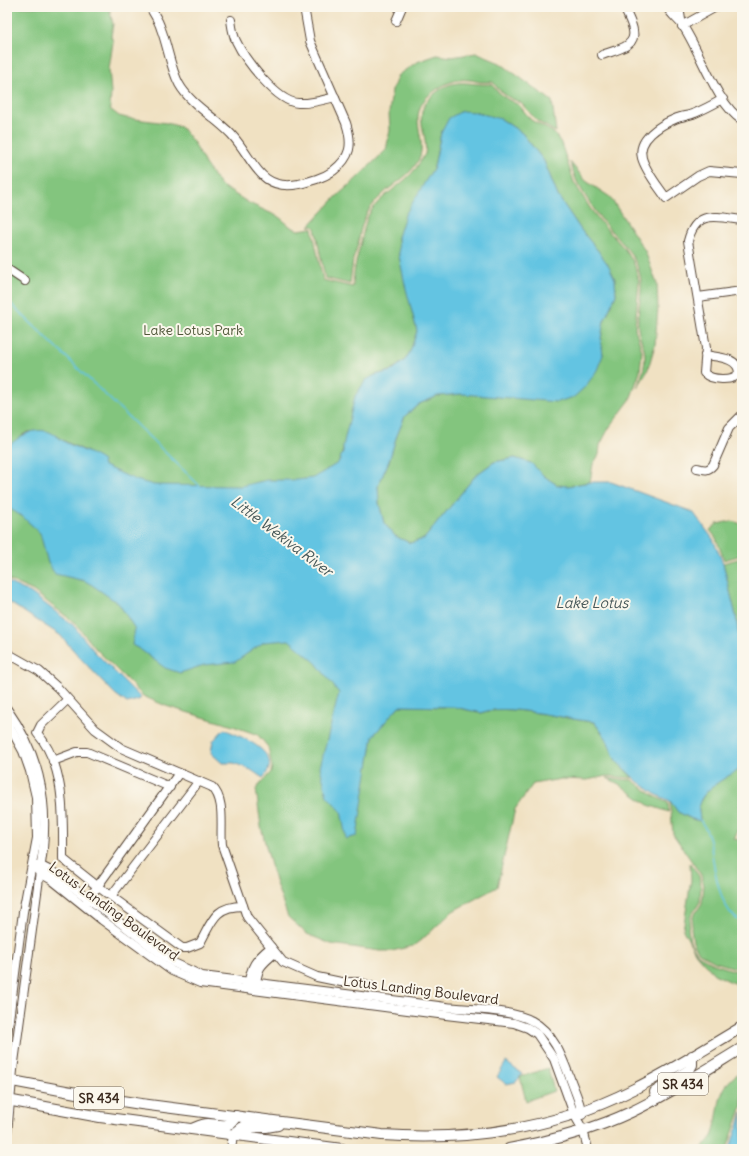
<svg xmlns="http://www.w3.org/2000/svg" width="749" height="1156" font-family="Delius,sans-serif">
	<style>
		.green { fill: #83c57e; stroke: #5f784e; fill-rule: evenodd }
		.water { fill: #64c4e2; stroke: #507780 }
		.lines { fill: none; stroke-linecap: round; stroke-linejoin: round }
		.stream { stroke: #64c4e2; stroke-width: 1.5 }
		.minor-casing { stroke: #564537; stroke-width: 10 }
		.major-casing { stroke: #564537; stroke-width: 12 }
		.minor { stroke: #fff; stroke-width: 8 }
		.major { stroke: #fff; stroke-width: 10 }
		.labels { text-anchor: middle; dominant-baseline: central; stroke-width: 4; stroke-linejoin: round; paint-order: stroke }
		.shield { fill: #fbf7ec; stroke: #75685c; stroke-width: 1 }
		.shield-label { font-size: 13px; font-weight: bold; fill: #3b2a1e }
		.park-label { font-size: 14px; fill: #51583b; stroke: #fbf7ec }
		.street-label { font-size: 14px; fill: #3b2a1e; stroke: #fbf7ec }
		.water-label { font-size: 15px; font-style: italic; fill: #475859; stroke: #fbf7ec }
	</style>
	<rect width="100%" height="100%" fill="#fbf7ec"/>
	<filter id="ink" filterUnits="userSpaceOnUse"><feTurbulence type="fractalNoise" baseFrequency=".025" numOctaves="2"/><feDisplacementMap in="SourceGraphic" scale="8" xChannelSelector="R" yChannelSelector="G"/><feConvolveMatrix kernelMatrix="1 2 1 2 8 2 1 2 1" color-interpolation-filters="sRGB"/></filter>
	<filter id="wash" filterUnits="userSpaceOnUse"><feTurbulence type="fractalNoise" baseFrequency=".012" numOctaves="4" result="noise"/><feDisplacementMap in="SourceGraphic" scale="16" xChannelSelector="R" yChannelSelector="G"/><feGaussianBlur stdDeviation="0.9" result="paint"/><feColorMatrix in="noise" values="0 0 0 0 0 0 0 0 0 0 0 0 0 0 0 0 0 1.4 0 .05"/><feComposite in="paint" operator="in"/></filter>
	<g filter="url(#wash)">
		<rect width="100%" height="100%" fill="#f0e1c2"/>
		<g class="green">
			<path d="M7,7H109L113,24L111,36L113,42L109,69L111,92L110,109L119,116L127,118L167,123L181,127L194,143L205,164L220,185L249,203L279,217L291,227L298,230L312,228L323,280L353,287C353,271 357,257 361,242C364,230 365,218 373,208C387,190 411,181 421,160C422,158 424,156 425,154C429,132 410,115 433,95C456,75 467,86 492,84L496,90L507,99L519,105L531,120L553,132L557,137L561,143L574,182L590,208L603,225L624,248L633,261L637,272L639,282L635,328L642,351L640,372L630,400L609,428L600,445L599,455L593,464L590,482L568,486L557,485L544,476L530,463L515,458L494,462L476,475L424,539L410,543L395,536L384,523L379,503L378,486L389,461L396,438L405,416L419,404L438,396L462,394L603,355L601,339L604,321L616,295L615,279L599,252L581,230L558,196L544,161L522,133L501,119L441,133L434,167L421,190L398,237L399,256L417,331L410,352L404,361L390,371L375,375L348,430L341,457L380,652L359,817L373,736L399,706L454,707L482,713C501,702 569,720 594,722L606,738L616,761L633,778L607,776L587,780L561,779L533,784L515,809L497,887L453,911L426,936L413,946L392,951H380L331,944L307,934L288,917L275,881L261,827L256,789L271,772L272,767L268,747L258,735L233,726L166,706L143,696L96,649L75,623L33,591L14,582L7,580ZM46,431L66,442L88,452L22,435L28,432Z"/>
			<path d="M476,53L500,63L552,101L556,132L537,121L521,103L508,97L498,89L493,82C489,82 485,82 481,82C477,82 473,80 469,80C453,78 440,86 428,96C421,103 418,110 418,120C419,136 426,150 416,164C408,177 393,184 382,195C368,208 362,219 359,239C358,246 355,253 353,260C352,268 351,276 350,284L325,278L315,228L313,226H309L336,197L356,179L386,150L390,130L389,113L392,90L398,75L417,62L437,55L452,57Z"/>
			<path d="M570,162L586,181L610,197L645,251L657,284L658,308L655,345L647,372L637,388C642,376 647,362 644,349C642,342 639,336 638,329C636,310 645,290 639,271C633,250 617,239 604,223C594,210 585,196 577,182C574,176 573,169 570,162Z"/>
			<path d="M731,521L739,523L742,526V555L724,560L716,538L710,530L717,524Z"/>
			<path d="M742,558V642L739,638L736,616L723,563Z"/>
			<path d="M742,768V820L734,839L742,840V970L715,962L699,953L693,942L691,928L693,917L702,903L704,885L701,875L673,834L670,801C678,812 687,819 700,821C700,816 698,809 699,805C704,788 728,776 742,768Z"/>
			<path d="M607,778L632,780L654,796L668,803L669,812L648,805L619,784Z"/>
			<path d="M690,863L699,876L701,885L700,902L691,916L688,928L690,942L698,955L714,964L742,973V987L714,974L696,954L683,930L691,880Z"/>
			<path d="M548,1068L554,1091L526,1101L520,1077Z"/>
			<path d="M742,1071V1106L727,1149H701C705,1144 711,1139 713,1134C721,1108 715,1087 742,1071Z"/>
		</g>
		<g class="water">
			<path d="M462,111L475,112L501,119L522,133L544,161L558,196L581,230L599,252L609,266L615,279L616,295L604,321L601,339L603,355L597,370L586,386L574,397L557,402L462,394L438,396L419,404L405,416L396,438L389,461L378,486L379,503L384,523L395,536L410,543L424,539L476,475L494,462L515,458L531,463L544,476L557,485L568,486L590,482H611L693,512L713,539L723,563L736,616L739,638L742,642V768C729,776 703,788 699,805C698,809 700,816 700,821L692,819L678,812L670,801L655,794L637,781L616,761L606,738L594,722C569,720 501,702 482,713L454,707L399,706L373,736L357,836L346,839L341,811L327,796L320,767L339,693L316,663L289,640L264,642L235,662L204,665L180,673L165,668L141,650L132,645L135,629L119,604L92,585L85,581L55,574L48,563L40,533L23,517L7,507V447C18,438 30,428 46,431C53,432 61,440 67,443C79,449 92,453 103,461L102,465L136,480L154,485L241,486L267,480H297L313,478L338,463L343,452V446L355,396L366,380L375,375L391,371L404,361L410,352L417,331L405,285L399,256L398,237L405,215L434,167L441,133L449,118Z"/>
			<path d="M7,582L31,593L73,625L94,651L141,698L138,700L127,703L115,694L83,661L60,635L7,601Z"/>
			<path d="M224,729C241,737 286,753 263,778L251,770L234,763H222L211,753L213,741Z"/>
			<path d="M506,1062L522,1074L516,1082L506,1084L497,1077Z"/>
			<path d="M742,1112V1149H730C733,1136 739,1125 742,1112Z"/>
		</g>
		<g class="lines">
			<g class="stream">
				<path d="M7,300L200,486"/>
				<path d="M700,820C703,824 706,829 708,834C712,845 712,859 715,871C718,887 725,915 742,922"/>
			</g>
		</g>
	</g>
	<g filter="url(#ink)">
		<g class="lines">
			<g class="minor-casing">
				<g id="minor">
					<path d="M150,7C154,14 159,21 161,29C168,47 170,67 179,84C191,105 215,117 231,134C254,158 258,192 299,184C311,181 323,178 333,171C351,157 353,145 346,123L310,41L304,7"/>
					<path d="M667,7C671,15 678,19 683,26C700,51 717,105 742,120"/>
					<path d="M679,7L682,26"/>
					<path d="M231,20C232,27 233,35 236,41C245,60 277,102 298,103C310,104 323,100 335,97"/>
					<path d="M396,21L402,7"/>
					<path d="M682,26L716,7"/>
					<path d="M602,55C614,50 637,48 633,30C632,23 627,15 624,7"/>
					<path d="M723,99C714,104 705,109 695,113C689,116 681,116 675,119C660,125 637,139 642,158C646,172 658,186 666,198L698,176L709,171L742,174"/>
					<path d="M7,269L25,281"/>
					<path d="M698,297L742,291"/>
					<path d="M705,355C716,357 739,357 739,373C733,382 711,380 704,373L706,348L688,241C696,209 717,217 742,220"/>
					<path d="M697,468C705,470 708,471 713,465L729,428L742,415"/>
					<path d="M7,653L39,671L58,688L95,729L121,748L212,787C226,800 220,827 222,845L247,917L283,962L317,977L341,982H359L371,986"/>
					<path d="M67,700L41,725L37,733C66,766 63,818 63,859L97,886L182,948H187L200,943C212,922 214,906 243,906"/>
					<path d="M7,709C38,753 48,795 43,849L13,1070L7,1133"/>
					<path d="M7,722L23,751L30,771L36,797L37,838L23,912L7,1035"/>
					<path d="M53,761L77,752H87L170,787"/>
					<path d="M33,866L40,873L52,880L102,920L172,971L200,983L446,1015L514,1023L528,1028L537,1034L554,1059L574,1114L583,1130L588,1149"/>
					<path d="M33,866H41L53,872L164,956L174,963L202,976C283,986 365,996 446,1007C471,1010 510,1009 532,1021C556,1034 564,1063 573,1086C577,1096 581,1106 582,1115"/>
					<path d="M111,896L199,781"/>
					<path d="M87,901L179,773"/>
					<path d="M248,986C251,966 255,960 271,947"/>
					<path d="M255,988C258,968 259,966 275,953"/>
					<path d="M231,1149L233,1135"/>
				</g>
			</g>
			<g class="major-casing">
				<g id="major">
					<path d="M7,1080L103,1098L141,1104L382,1135C469,1141 556,1129 634,1089C671,1071 706,1048 742,1027"/>
					<path d="M655,1092L689,1070L692,1065V1056"/>
					<path d="M7,1100L100,1117L342,1149"/>
					<path d="M192,1129C197,1127 202,1124 208,1124C220,1124 229,1130 236,1116"/>
					<path d="M233,1135L243,1127H266L278,1125"/>
					<path d="M509,1149C551,1141 593,1130 631,1112C669,1094 706,1070 742,1048"/>
				</g>
			</g>
			<use href="#minor" class="minor"/>
			<use href="#major" class="major"/>
		</g>
	</g>
	<g class="labels">
		<g class="shield">
			<rect x="658" y="1073" width="50" height="22" rx="3"/>
			<rect x="74" y="1087" width="50" height="22" rx="3"/>
		</g>
		<g class="shield-label">
			<text x="683" y="1084">SR 434</text>
			<text x="99" y="1098">SR 434</text>
		</g>
		<g class="park-label">
			<text x="193" y="330">Lake Lotus Park</text>
		</g>
		<g class="street-label">
			<text transform="translate(114 911) rotate(36)">Lotus Landing Boulevard</text>
			<text transform="translate(421 990) rotate(7)">Lotus Landing Boulevard</text>
		</g>
		<g class="water-label">
			<text transform="translate(282 536) rotate(37)">Little Wekiva River</text>
			<text x="592" y="602">Lake Lotus</text>
		</g>
	</g>
	<rect width="749" height="1156" fill="none" stroke="#fbf7ec" stroke-width="24"/>
</svg>
